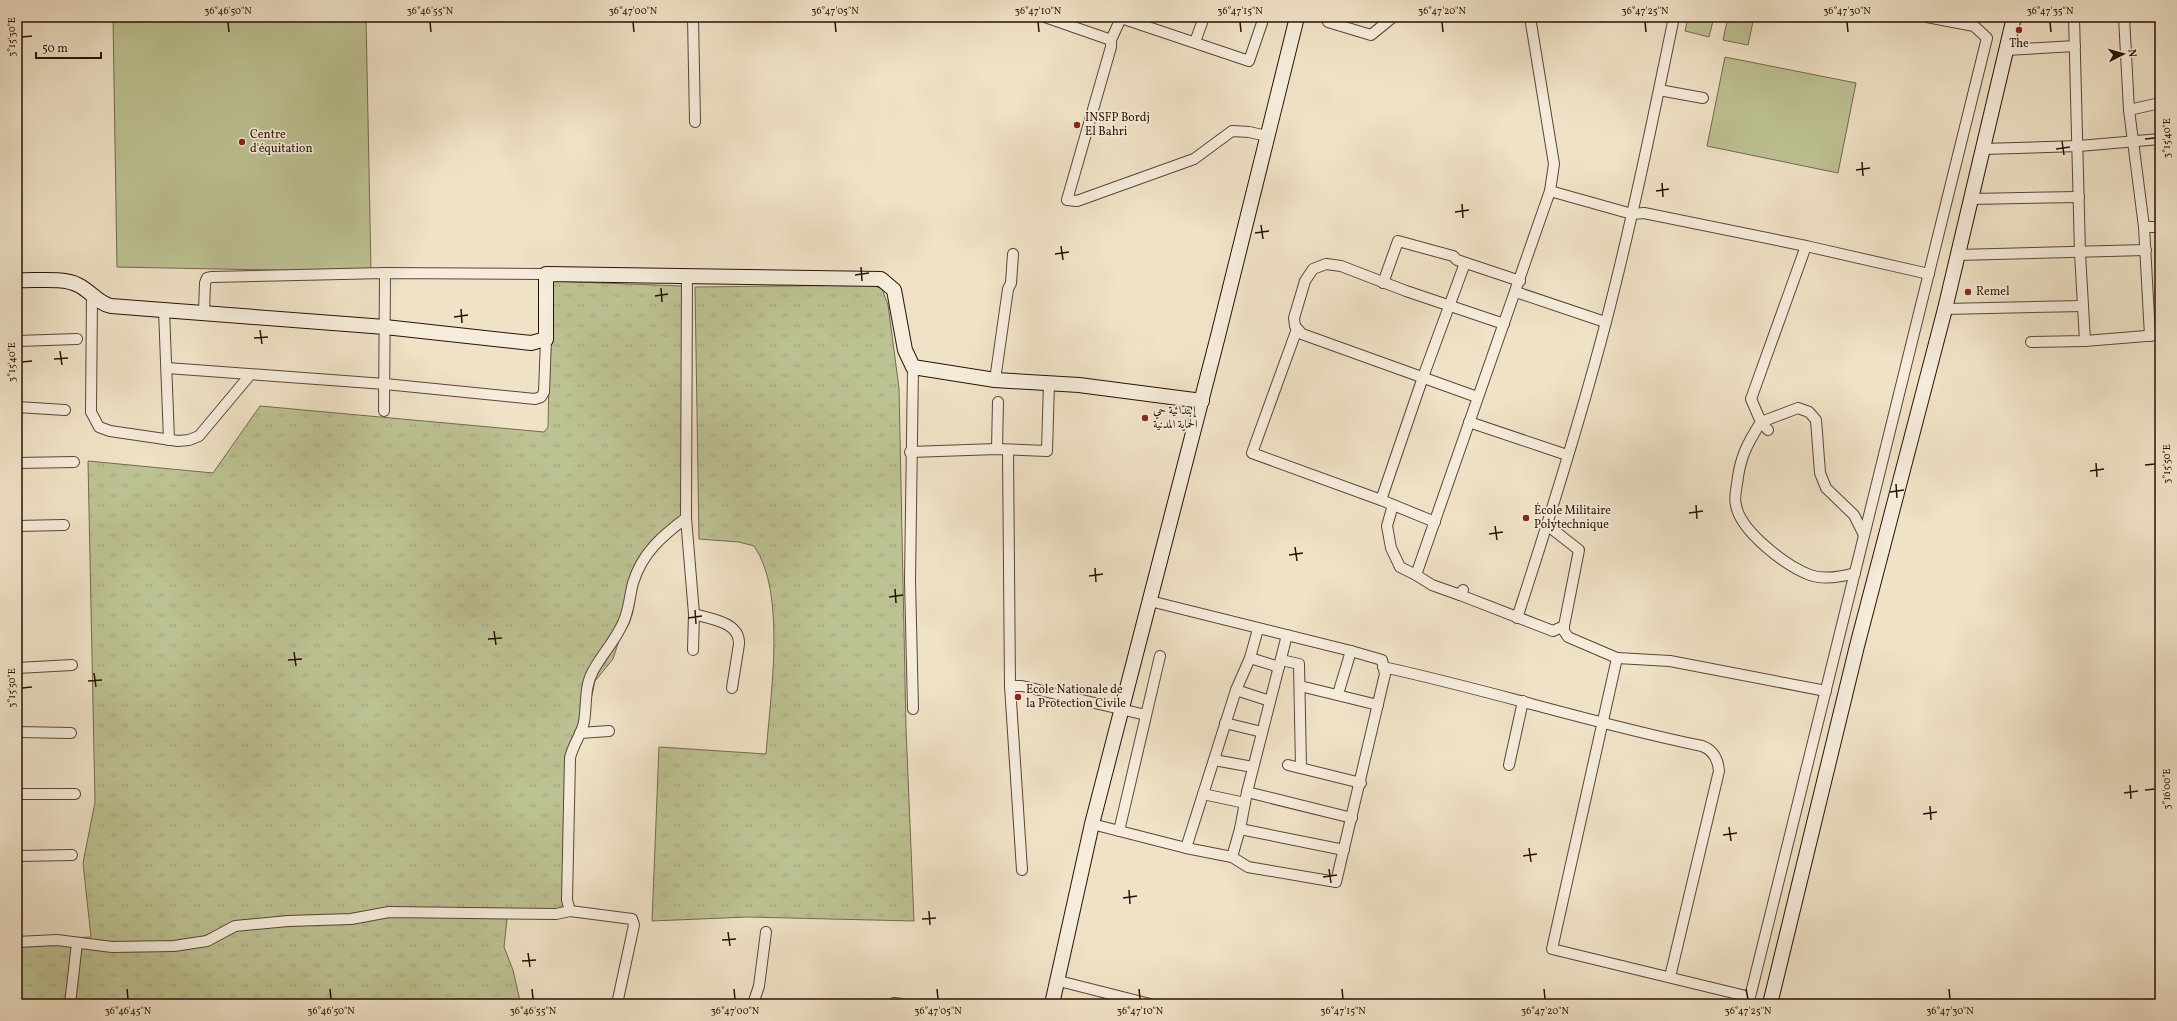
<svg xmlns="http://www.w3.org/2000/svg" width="2177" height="1021" font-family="Vollkorn,Amiri,serif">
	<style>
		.grass { fill: url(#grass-tufts); stroke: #736a4e }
		.garden { fill: #bdc293; stroke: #736a4e }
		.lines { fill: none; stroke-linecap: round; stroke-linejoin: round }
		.street-casing { stroke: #5b4538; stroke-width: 12 }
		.secondary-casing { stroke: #291109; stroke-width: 16 }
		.street { stroke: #f5ecdb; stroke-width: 10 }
		.secondary { stroke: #f5ecdb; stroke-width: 14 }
		.ticks { fill: none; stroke: #291109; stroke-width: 1.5 }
		.poi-dot { fill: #8f2418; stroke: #f5ecdb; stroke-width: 1.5 }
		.labels { text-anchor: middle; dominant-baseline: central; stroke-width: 3.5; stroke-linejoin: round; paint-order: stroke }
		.poi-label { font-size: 12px; fill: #291109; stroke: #f5ecdb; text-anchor: start }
		.neatline { fill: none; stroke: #291109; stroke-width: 1.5 }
		.ticks-label { font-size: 10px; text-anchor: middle; fill: #291109 }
	</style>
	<defs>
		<pattern id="grass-tufts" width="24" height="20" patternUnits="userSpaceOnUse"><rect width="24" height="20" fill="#bdc293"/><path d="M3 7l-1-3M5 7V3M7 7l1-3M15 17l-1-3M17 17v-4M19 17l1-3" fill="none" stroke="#a2a67d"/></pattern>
	</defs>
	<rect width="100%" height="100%" fill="#f0e2c7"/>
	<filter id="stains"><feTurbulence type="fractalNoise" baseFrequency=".005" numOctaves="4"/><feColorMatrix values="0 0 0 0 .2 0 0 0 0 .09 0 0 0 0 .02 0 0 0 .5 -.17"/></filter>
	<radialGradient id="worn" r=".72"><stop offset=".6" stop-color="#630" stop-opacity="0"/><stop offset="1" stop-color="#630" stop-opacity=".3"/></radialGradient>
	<g class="grass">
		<path d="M551,281L682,286L683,517L657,536L640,576L613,659L595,681L592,695L574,737L564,903L557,911L475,909L507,919L504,947L513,970L520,1001L523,1004H17V941L91,937L83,863L95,802L88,461L213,473L260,406L544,432L548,427Z"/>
		<path d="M873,285L882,289L888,305L899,388L906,728L914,921L748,917L652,921L659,747L766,754C770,698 787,593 754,546L739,542L699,539L695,287Z"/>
	</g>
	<g class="garden">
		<path d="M113,17H366L371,272L117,267Z"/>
		<path d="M1688,17H1714L1709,37L1685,31Z"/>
		<path d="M1728,17H1754L1748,45L1723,40Z"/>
		<path d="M1725,57L1856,83L1838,173L1707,146Z"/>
	</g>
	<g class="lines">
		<g class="street-casing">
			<g id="street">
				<path d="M693,17L695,122"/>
				<path d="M1045,17L1111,40"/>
				<path d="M1118,17L1249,61L1264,17"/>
				<path d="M2074,17L2080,253L2085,341"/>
				<path d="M2124,17L2129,110L2144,227L2150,336"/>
				<path d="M1121,18L1111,40V47L1067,200L1077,201L1194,159L1232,131L1249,132L1267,136"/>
				<path d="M1328,22L1371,35L1393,17"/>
				<path d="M1195,42L1204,17"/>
				<path d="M2006,50L2075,46"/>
				<path d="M1659,90L1703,98"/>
				<path d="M2129,110L2160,103"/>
				<path d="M1982,149L2079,146L2160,139"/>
				<path d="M1550,191L1632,214L1644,213L1806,246L1929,274"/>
				<path d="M1971,199L2079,197"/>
				<path d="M2144,227H2160"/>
				<path d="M1806,246L1751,399L1761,422C1747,444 1740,457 1737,484C1736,490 1734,499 1736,505C1740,531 1786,566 1810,575C1824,580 1841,577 1855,573"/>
				<path d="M1957,255L2146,250"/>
				<path d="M687,275L686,518L694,614L693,650"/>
				<path d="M1383,283L1398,241L1453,256L1457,260L1520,281"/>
				<path d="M1516,292L1605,322"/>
				<path d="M92,295L91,412L99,427L110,431L178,441L189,440L199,436L250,375"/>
				<path d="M1945,309L2083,306"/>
				<path d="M164,310L169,440"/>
				<path d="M204,313L205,283L207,278L212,277L385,273L546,274"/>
				<path d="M1297,329L1252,453L1381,500L1435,522"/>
				<path d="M17,341L77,339"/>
				<path d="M2031,342L2085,341L2158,335"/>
				<path d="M913,367L910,580L913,709"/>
				<path d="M167,368L385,384L535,399L541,397L544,392L546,339"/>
				<path d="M995,380L1008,289L1011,283L1013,254"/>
				<path d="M1477,397L1302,334L1295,326L1294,318L1305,281L1313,269L1326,264L1341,266L1406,291L1504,324"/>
				<path d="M17,407L65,410"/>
				<path d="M384,411L385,273"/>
				<path d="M1469,422L1567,455"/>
				<path d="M1768,430L1761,422L1798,408L1809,412L1816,420L1820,473L1826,488L1854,515L1864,535"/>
				<path d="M997,449L998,402"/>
				<path d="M1008,450L1010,686L1022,870"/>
				<path d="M910,452L997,449L1047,451L1049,383"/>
				<path d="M17,463L74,462"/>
				<path d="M1381,500L1423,377L1465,263"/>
				<path d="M1393,505L1387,526L1391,548L1400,567L1416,575"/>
				<path d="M1547,525L1579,550L1564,626"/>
				<path d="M17,526L64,525"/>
				<path d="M1463,590L1460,595L1432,585L1416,575L1550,191L1554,164L1530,17"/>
				<path d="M1460,595L1553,631L1564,626V631L1568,637L1617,658L1552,949L1750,997L1987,38L1974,26L1927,17"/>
				<path d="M694,614C711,619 740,622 739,644L732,688"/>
				<path d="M1517,618C1549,520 1580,421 1606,322C1632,221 1653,119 1674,17"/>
				<path d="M1250,658L1258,629"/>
				<path d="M1617,658L1670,661L1826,691"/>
				<path d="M1281,660L1299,664L1301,768"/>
				<path d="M1383,667C1490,690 1594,724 1702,746C1713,750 1718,759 1719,771L1670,977"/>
				<path d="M17,668L72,665"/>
				<path d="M1010,686H1022L1146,715"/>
				<path d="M1300,686L1378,705"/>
				<path d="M1236,690L1270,701"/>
				<path d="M1338,694L1351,651"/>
				<path d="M1225,723L1262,732"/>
				<path d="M17,732L71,733"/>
				<path d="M580,733L609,731"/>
				<path d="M1214,760L1253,767"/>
				<path d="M1288,765L1361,783"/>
				<path d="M1509,765L1523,701"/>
				<path d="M1247,792L1352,818"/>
				<path d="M17,794H75"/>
				<path d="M1203,794L1245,803"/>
				<path d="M1092,824L1186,848L1232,857L1248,867L1336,882L1385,674L1382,660L1351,651L1150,601"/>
				<path d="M1240,829L1344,850"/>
				<path d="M1119,831L1160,656"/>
				<path d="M1186,848L1236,690L1250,658L1279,667"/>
				<path d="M17,856L72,855"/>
				<path d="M1232,857L1240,829L1247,792L1287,635"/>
				<path d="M570,911L632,919L634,925L617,1004"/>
				<path d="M17,942L57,940L112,947L174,946L207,941L235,926L288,921L351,919L389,912L556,914L570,911L567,900L570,758C573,744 582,734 584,722C587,705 584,687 593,671C601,656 613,643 621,627C629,614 629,598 633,583C642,553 662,536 686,518"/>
				<path d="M1059,981L1150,1004"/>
				<path d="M894,1003L901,1004"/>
				<path d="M70,1004L77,943"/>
				<path d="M753,1004L759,986L766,932"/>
			</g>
		</g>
		<g class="secondary-casing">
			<g id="secondary">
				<path d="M17,280C34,281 64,277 78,285C91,291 97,303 111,306L385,327L531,343L546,339V274L881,279L894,290L905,350L913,367L995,380L1079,385L1202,401"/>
				<path d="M1052,1004L1092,824L1218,336L1297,17"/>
				<path d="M1770,1004L1857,646L1945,309L2014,17"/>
			</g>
		</g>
		<use href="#street" class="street"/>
		<use href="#secondary" class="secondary"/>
	</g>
	<path class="ticks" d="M228,22L229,32M430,22L431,32M633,22L634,32M835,22L836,32M1038,22L1039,32M1240,22L1241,32M1442,22L1443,32M1645,22L1646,32M1847,22L1848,32M2050,22L2051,32M22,37L32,36M2145,139L2155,138M2062,141L2064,155M2056,149L2070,147M1862,162L1863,176M1856,170L1870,168M1662,183L1663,197M1656,191L1669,189M1462,204L1463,218M1455,212L1469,210M1261,225L1263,239M1255,233L1269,231M1061,246L1063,260M1055,254L1069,252M861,267L862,281M855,275L869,273M661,288L662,302M655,296L668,294M461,309L462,323M454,317L468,315M260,330L262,344M254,338L268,337M60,351L62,365M54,359L68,358M22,362L32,361M2096,463L2097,477M2145,465L2155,464M2090,471L2104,469M1896,484L1897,498M1890,492L1904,490M1696,505L1697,519M1689,513L1703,511M1495,526L1497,540M1489,534L1503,532M1295,547L1297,561M1289,555L1303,553M1095,568L1096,582M1089,576L1103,574M895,589L896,603M889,597L903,595M695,610L696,624M688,618L702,616M494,631L496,645M488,639L502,638M294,652L296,666M288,660L302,659M94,673L96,687M88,681L102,680M22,688L32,687M2130,785L2131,799M2145,790L2155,789M2124,793L2138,791M1930,806L1931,820M1923,814L1937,812M1729,827L1731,841M1723,835L1737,833M1529,848L1531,862M1523,856L1537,854M1329,869L1331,883M1323,877L1337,875M1129,890L1130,904M1123,898L1137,896M929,911L930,925M922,919L936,918M728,932L730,946M722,940L736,939M528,953L530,967M522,961L536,960M127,989L128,999M330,989L331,999M532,989L533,999M734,989L735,999M937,989L938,999M1139,989L1140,999M1342,989L1343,999M1544,989L1545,999M1746,989L1748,999M1949,989L1950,999"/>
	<g class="poi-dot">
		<circle cx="2019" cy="30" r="4"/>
		<circle cx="1077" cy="125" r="4"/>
		<circle cx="242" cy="142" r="4"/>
		<circle cx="1968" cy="292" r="4"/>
		<circle cx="1145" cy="418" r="4"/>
		<circle cx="1526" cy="518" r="4"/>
		<circle cx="1018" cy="697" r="4"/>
	</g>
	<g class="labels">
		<g class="poi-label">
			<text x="2019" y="44" text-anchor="middle">The</text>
			<text x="1085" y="118">INSFP Bordj<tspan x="1085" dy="14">El Bahri</tspan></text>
			<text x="250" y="135">Centre<tspan x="250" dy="14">d'équitation</tspan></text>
			<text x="1976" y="292">Remel</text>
			<text x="1153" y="411">إبتدائية حي<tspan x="1153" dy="14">الحماية المدنية</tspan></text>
			<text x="1534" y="511">École Militaire<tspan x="1534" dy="14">Polytechnique</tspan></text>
			<text x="1026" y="690">Ecole Nationale de<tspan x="1026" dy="14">la Protection Civile</tspan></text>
		</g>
	</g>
	<rect width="2177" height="1021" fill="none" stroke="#f0e2c7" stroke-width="44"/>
	<g transform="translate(2123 54) rotate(84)" stroke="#f5ecdb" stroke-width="3" paint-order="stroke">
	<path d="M0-3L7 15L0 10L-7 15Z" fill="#291109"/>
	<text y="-6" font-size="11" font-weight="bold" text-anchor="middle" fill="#291109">N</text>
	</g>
	<path d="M36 52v6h65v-6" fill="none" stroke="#291109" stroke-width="2"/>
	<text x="42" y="52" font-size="12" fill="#291109" stroke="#f5ecdb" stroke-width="3" paint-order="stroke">50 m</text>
	<rect x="22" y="22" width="2133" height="977" class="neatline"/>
	<g class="ticks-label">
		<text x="228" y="14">36°46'50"N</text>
		<text x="430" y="14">36°46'55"N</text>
		<text x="633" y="14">36°47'00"N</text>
		<text x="835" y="14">36°47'05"N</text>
		<text x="1038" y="14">36°47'10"N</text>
		<text x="1240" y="14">36°47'15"N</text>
		<text x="1442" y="14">36°47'20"N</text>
		<text x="1645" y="14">36°47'25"N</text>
		<text x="1847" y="14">36°47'30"N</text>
		<text x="2050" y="14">36°47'35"N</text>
		<text transform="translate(11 37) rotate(-90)" y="4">3°15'30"E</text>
		<text transform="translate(2166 138) rotate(-90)" y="4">3°15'40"E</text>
		<text transform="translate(11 362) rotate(-90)" y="4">3°15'40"E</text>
		<text transform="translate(2166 464) rotate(-90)" y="4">3°15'50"E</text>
		<text transform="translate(11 688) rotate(-90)" y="4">3°15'50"E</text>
		<text transform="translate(2166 789) rotate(-90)" y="4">3°16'00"E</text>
		<text x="128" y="1014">36°46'45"N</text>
		<text x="331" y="1014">36°46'50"N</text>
		<text x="533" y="1014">36°46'55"N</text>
		<text x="735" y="1014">36°47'00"N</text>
		<text x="938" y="1014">36°47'05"N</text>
		<text x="1140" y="1014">36°47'10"N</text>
		<text x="1343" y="1014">36°47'15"N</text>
		<text x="1545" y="1014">36°47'20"N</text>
		<text x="1748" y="1014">36°47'25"N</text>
		<text x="1950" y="1014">36°47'30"N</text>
	</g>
	<rect width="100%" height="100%" filter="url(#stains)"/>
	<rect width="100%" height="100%" fill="url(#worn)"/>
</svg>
